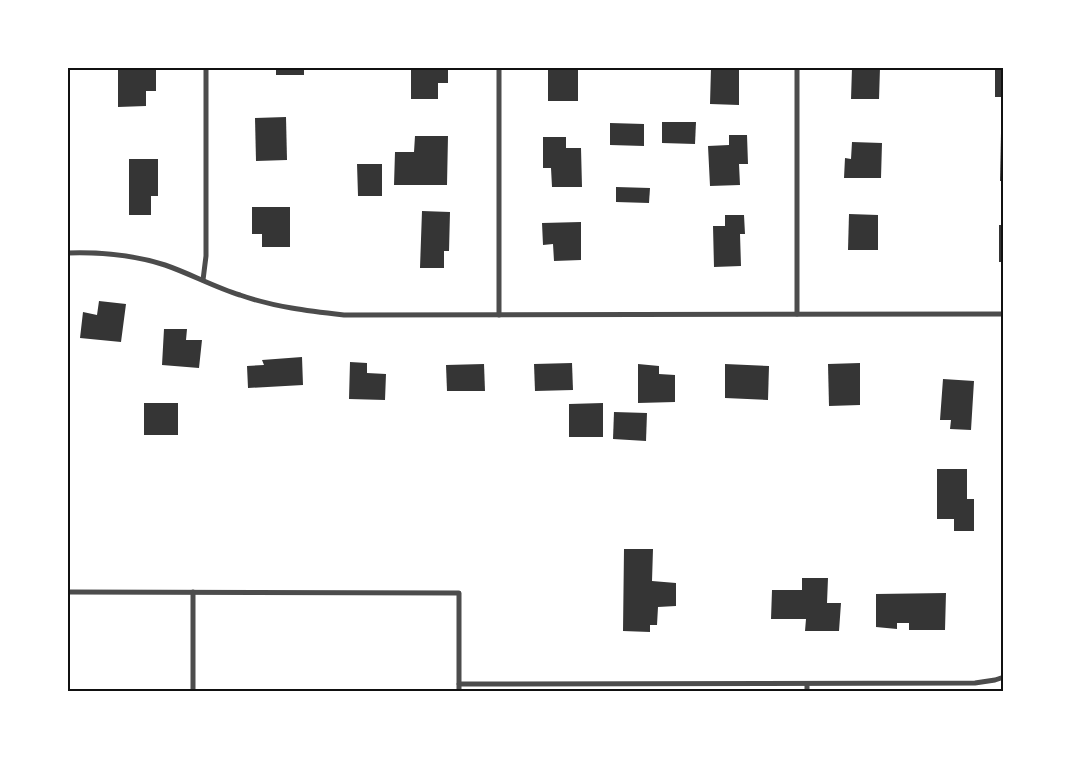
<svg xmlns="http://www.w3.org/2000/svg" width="1071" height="759" font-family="'Libre Baskerville',serif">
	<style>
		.building { fill: #353535 }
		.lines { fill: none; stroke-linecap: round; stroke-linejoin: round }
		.minor { stroke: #4c4c4c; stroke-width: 5 }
		.neatline { fill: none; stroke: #111; stroke-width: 2 }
	</style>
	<rect width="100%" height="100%" fill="#fff"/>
	<g class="building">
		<rect x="276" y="68" width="28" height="7"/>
		<path d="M411,68H448V83H438V99H411Z"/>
		<rect x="548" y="68" width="30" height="33"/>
		<path d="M711,68H736L735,70H739V105L710,104Z"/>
		<path d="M852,68H880L879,99H851Z"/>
		<rect x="995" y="68" width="9" height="29"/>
		<path d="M156,69V91H146V106L118,107V70Z"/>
		<path d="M286,117L287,160L256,161L255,118Z"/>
		<path d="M662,122H696L695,144L662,143Z"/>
		<path d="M610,123L644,124V146L610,145Z"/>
		<path d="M1001,133H1004V181H1000Z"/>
		<path d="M729,135H747L748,164H739L740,185L710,186L708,146L729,145Z"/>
		<path d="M415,136H448L447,185H394L395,152H414Z"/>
		<path d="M543,137H566V148H581L582,187H552L551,168H543Z"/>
		<path d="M852,142L882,143L881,178H844L845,158L851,159Z"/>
		<path d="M129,159H158V196H151V215H129Z"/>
		<path d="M357,164H382V196H358Z"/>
		<path d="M616,187L650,188L649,203L616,202Z"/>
		<path d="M252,207H290V247H262V234H252Z"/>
		<path d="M422,211L450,212L449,251H444V268H420Z"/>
		<path d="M849,214L878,215V250H848Z"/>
		<path d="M725,215H744L745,234H740L741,266L714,267L713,226H725Z"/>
		<path d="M581,222V260L554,261L553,244L543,245L542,223Z"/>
		<rect x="999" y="225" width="5" height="37"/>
		<path d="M99,301L126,304L121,342L80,338L83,312L97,315Z"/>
		<path d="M164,329H187L186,340H202L199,368L162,365Z"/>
		<path d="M302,357L303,385L248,388L247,366L264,365L262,360Z"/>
		<path d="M350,362L367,363V373L386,374L385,400L349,399Z"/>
		<path d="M572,363L573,390L535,391L534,364Z"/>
		<path d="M860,363V405L829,406L828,364Z"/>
		<path d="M484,364L485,391H447L446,365Z"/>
		<path d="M638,364L659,366V374L675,375V402L638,403Z"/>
		<path d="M725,364L769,366L768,400L725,398Z"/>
		<path d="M943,379L974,381L971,430L950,429L951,420H940Z"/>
		<rect x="144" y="403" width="34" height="32"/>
		<path d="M603,403V437H569V404Z"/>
		<path d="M614,412L647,413L646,441L613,439Z"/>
		<path d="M937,469H967V499H974V531H954V519H937Z"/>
		<path d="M624,549H653L652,581L676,583V606L658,607L657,625H650V632L623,631Z"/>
		<path d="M802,578H828L827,603H841L839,631H805L806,619H771L772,590H802Z"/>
		<path d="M946,593L945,630H909V623H897V629L876,627V594Z"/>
	</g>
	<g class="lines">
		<g class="minor">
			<path d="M499,68V315"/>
			<path d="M797,68V314"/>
			<path d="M68,253C100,252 134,255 165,265C191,274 214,287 240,295C274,307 309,311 344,315L1004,314"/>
			<path d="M203,280L206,256V68"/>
			<path d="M68,592L459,593V692"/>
			<path d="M193,592V692"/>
			<path d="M459,684L975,683L995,680L1004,677"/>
			<path d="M807,692V684"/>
		</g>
	</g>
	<rect width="1071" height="759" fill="none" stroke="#ffffff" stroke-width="138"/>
	<rect x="69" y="69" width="933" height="621" class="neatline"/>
</svg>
